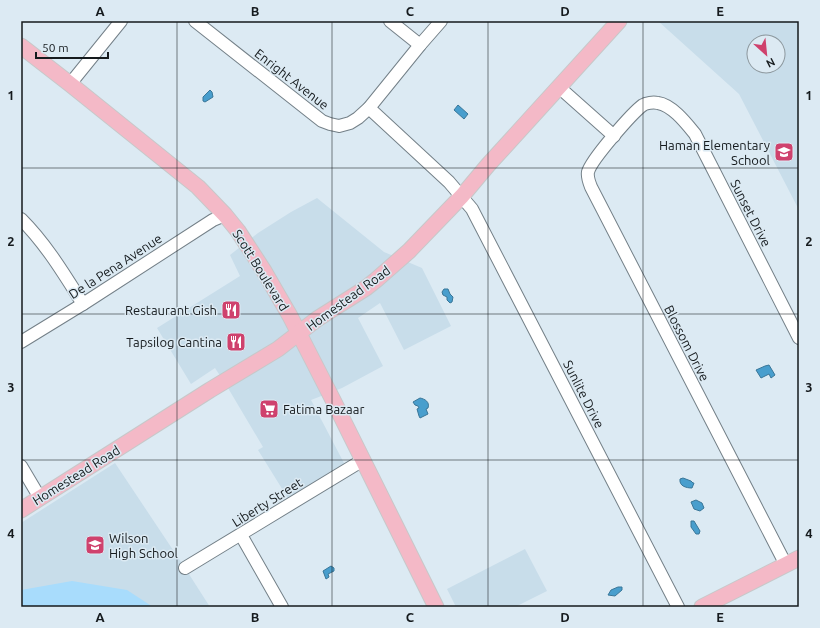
<svg xmlns="http://www.w3.org/2000/svg" width="820" height="628" font-family="Ubuntu,sans-serif">
	<style>
		.built { fill: #c8ddea; fill-rule: evenodd }
		.green { fill: #a8dcfc }
		.water { fill: #489ecd; stroke: #397698 }
		.lines { fill: none; stroke-linecap: round; stroke-linejoin: round }
		.minor-casing { stroke: #748088; stroke-width: 14 }
		.major-casing { stroke: #c7c8c9; stroke-width: 17 }
		.minor { stroke: #fff; stroke-width: 12 }
		.major { stroke: #f4b9c7; stroke-width: 15 }
		.grid { fill: none; stroke: #151a1d; stroke-width: 1; stroke-opacity: 0.55 }
		.labels { text-anchor: middle; dominant-baseline: central; stroke-width: 3; stroke-linejoin: round; paint-order: stroke }
		.street-label { font-size: 13px; fill: #151a1d; stroke: #dceaf3 }
		.poi-label { font-size: 13px; fill: #151a1d; stroke: #dceaf3; text-anchor: end }
		.neatline { fill: none; stroke: #151a1d; stroke-width: 1.5 }
		.grid-label { font-size: 13px; text-anchor: middle; font-weight: bold; fill: #151a1d }
	</style>
	<rect width="100%" height="100%" fill="#dceaf3"/>
	<g class="built">
		<path d="M658,21H799V210L739,94ZM754,42H778V66H754Z"/>
		<path d="M317,198L384,252L422,268L451,326L404,350L380,303L358,318L383,366L342,388L311,400L345,465L289,500L258,450L263,447L228,388L215,368L191,384L157,328L240,276L230,255L258,233L291,212Z"/>
		<path d="M115,463L185,568L210,607H21V523Z"/>
		<path d="M525,549L547,591L515,607H456L447,589Z"/>
	</g>
	<path class="green" d="M72,581L127,590L153,607H21V590Z"/>
	<g class="water">
		<path d="M210,90L212,92L213,97L205,102L203,101V97Z"/>
		<path d="M458,105L468,114L464,119L454,110Z"/>
		<path d="M444,289H448L450,294L453,297L452,302L450,303L447,300V297L443,295L442,292Z"/>
		<path d="M769,365L775,375L771,378L769,374L761,378L756,370L765,366Z"/>
		<path d="M420,398C425,399 430,402 428,408L426,409L428,414L420,418L419,416L417,409L419,408L418,406L415,405L413,402Z"/>
		<path d="M683,478L691,481L693,483H694L692,488C686,488 679,486 680,479Z"/>
		<path d="M696,500L702,503L704,508L700,511L694,509L691,502Z"/>
		<path d="M691,521H694L700,531L699,534H696L691,527Z"/>
		<path d="M331,566L334,568V571L328,574L329,577L326,579L323,571Z"/>
		<path d="M618,587H622V590L615,596L608,595L611,590Z"/>
	</g>
	<g class="lines">
		<g class="minor-casing">
			<g id="minor">
				<path d="M195,21L322,121L330,124L339,126L350,123L358,118L369,108L420,45L441,21"/>
				<path d="M390,21L420,45"/>
				<path d="M70,84L121,21"/>
				<path d="M560,88L614,136"/>
				<path d="M369,108L449,182L472,209L678,607"/>
				<path d="M21,219C46,244 64,274 83,304"/>
				<path d="M21,342L83,304L213,220L225,215"/>
				<path d="M21,466L40,498"/>
				<path d="M241,535L282,607"/>
				<path d="M786,565L591,187C589,182 587,177 588,172C591,160 632,113 643,105C646,103 653,102 658,103C672,105 686,123 695,134L799,338"/>
				<path d="M185,568L363,460"/>
			</g>
		</g>
		<g class="major-casing">
			<g id="major">
				<path d="M21,46L70,84L198,187L225,215L238,231L264,271L290,316L333,400L436,607"/>
				<path d="M21,510L210,390L278,349L317,319L366,288L376,280L409,251L462,196L488,165L619,21"/>
				<path d="M702,607L799,558"/>
			</g>
		</g>
		<use href="#minor" class="minor"/>
		<use href="#major" class="major"/>
	</g>
	<path class="grid" d="M177,21V607M332,21V607M488,21V607M643,21V607M21,168H799M21,314H799M21,460H799"/>
	<defs>
		<g id="school-square" transform="scale(1)"><rect x="-9" y="-9" width="18" height="18" rx="4" fill="#cf416d" stroke="#dceaf3"/><path d="M0-5L7-2L0 1L-7-2ZM-4 1L0 2.5L4 1V4Q0 6-4 4Z" fill="#fff"/></g>
		<g id="restaurant-square" transform="scale(1)"><rect x="-9" y="-9" width="18" height="18" rx="4" fill="#cf416d" stroke="#dceaf3"/><path d="M-5-6h1v4h1v-4h1v4h1v-4h1v5L-1.5 .5V6h-2V.5L-5-1ZM5-6V6H3V1.5H1.5Q1.5-4 5-6Z" fill="#fff"/></g>
		<g id="supermarket-square" transform="scale(1)"><rect x="-9" y="-9" width="18" height="18" rx="4" fill="#cf416d" stroke="#dceaf3"/><path d="M-6-5.5h2.5l.6 2H6L4.5 2H-2.5L-4.4-4H-6ZM-1.5 3.2a1.3 1.3 0 1 0 .1 0ZM3 3.2a1.3 1.3 0 1 0 .1 0Z" fill="#fff"/></g>
	</defs>
	<g fill-rule="evenodd">
		<use href="#school-square" x="784" y="152"/>
		<use href="#restaurant-square" x="231" y="310"/>
		<use href="#restaurant-square" x="236" y="342"/>
		<use href="#supermarket-square" x="269" y="409"/>
		<use href="#school-square" x="95" y="545"/>
	</g>
	<g class="labels">
		<g class="street-label">
			<text transform="translate(292 79) rotate(38)">Enright Avenue</text>
			<text transform="translate(751 213) rotate(63)">Sunset Drive</text>
			<text transform="translate(115 266) rotate(-33)">De la Pena Avenue</text>
			<text transform="translate(261 270) rotate(58)">Scott Boulevard</text>
			<text transform="translate(348 298) rotate(-36)">Homestead Road</text>
			<text transform="translate(687 343) rotate(63)">Blossom Drive</text>
			<text transform="translate(584 394) rotate(63)">Sunlite Drive</text>
			<text transform="translate(76 475) rotate(-32)">Homestead Road</text>
			<text transform="translate(267 502) rotate(-32)">Liberty Street</text>
		</g>
		<g class="poi-label">
			<text x="770" y="145">Haman Elementary<tspan x="770" dy="15">School</tspan></text>
			<text x="217" y="310">Restaurant Gish</text>
			<text x="222" y="342">Tapsilog Cantina</text>
			<text x="283" y="409" text-anchor="start">Fatima Bazaar</text>
			<text x="109" y="538" text-anchor="start">Wilson<tspan x="109" dy="15">High School</tspan></text>
		</g>
	</g>
	<rect width="820" height="628" fill="none" stroke="#dceaf3" stroke-width="44"/>
	<g transform="translate(766 54) rotate(153)"><circle r="19" fill="#dceaf3" stroke="#8c979d"/>
	<path d="M0-3L7 15L0 10L-7 15Z" fill="#cf416d"/>
	<text y="-6" font-size="11" font-weight="bold" text-anchor="middle" fill="#151a1d">N</text>
	</g>
	<path d="M36 52v6h72v-6" fill="none" stroke="#151a1d" stroke-width="2"/>
	<text x="42" y="52" font-size="12" fill="#151a1d" stroke="#dceaf3" stroke-width="3" paint-order="stroke">50 m</text>
	<rect x="22" y="22" width="776" height="584" class="neatline"/>
	<g class="grid-label">
		<text x="100" y="16">A</text>
		<text x="255" y="16">B</text>
		<text x="410" y="16">C</text>
		<text x="565" y="16">D</text>
		<text x="720" y="16">E</text>
		<text x="11" y="100">1</text>
		<text x="809" y="100">1</text>
		<text x="11" y="246">2</text>
		<text x="809" y="246">2</text>
		<text x="11" y="392">3</text>
		<text x="809" y="392">3</text>
		<text x="11" y="538">4</text>
		<text x="809" y="538">4</text>
		<text x="100" y="622">A</text>
		<text x="255" y="622">B</text>
		<text x="410" y="622">C</text>
		<text x="565" y="622">D</text>
		<text x="720" y="622">E</text>
	</g>
</svg>
